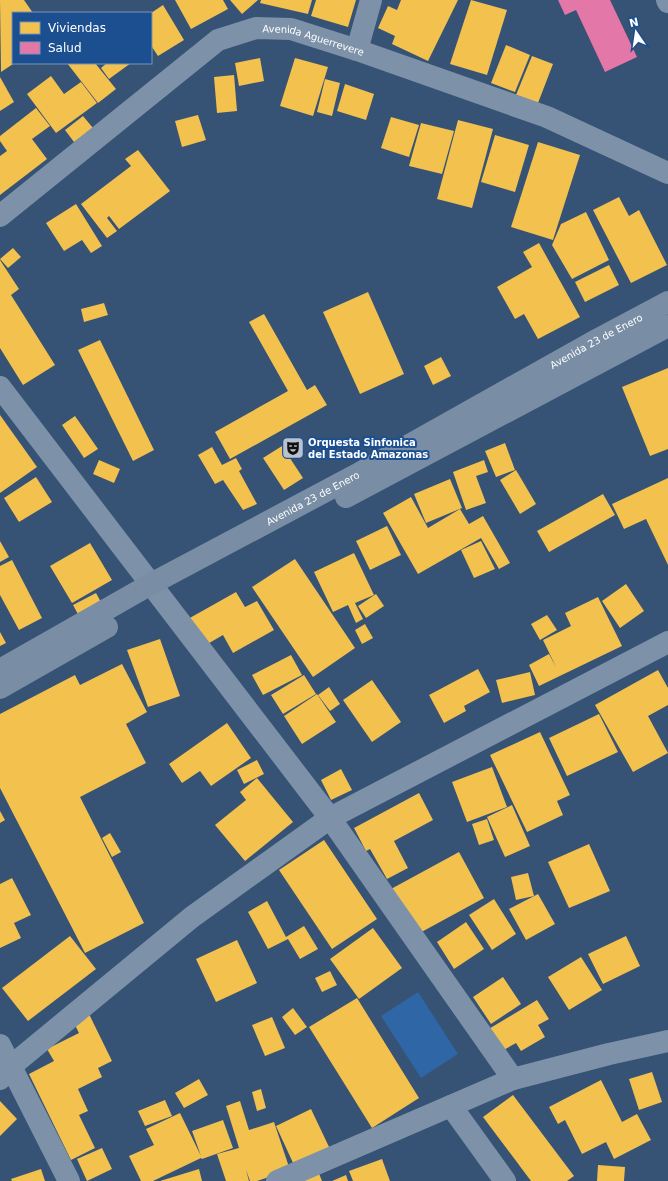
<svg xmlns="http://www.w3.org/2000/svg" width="668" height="1181" font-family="'DejaVu Sans',sans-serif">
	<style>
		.green { fill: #2f66a5 }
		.homes { fill: #f2c14e }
		.health { fill: #e377a8 }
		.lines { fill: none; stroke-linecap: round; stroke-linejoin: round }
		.street { stroke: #7d92a8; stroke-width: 22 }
		.secondary { stroke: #798da4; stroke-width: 22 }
		.labels { text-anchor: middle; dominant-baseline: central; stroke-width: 4; stroke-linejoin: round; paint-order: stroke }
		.street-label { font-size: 10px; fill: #fff; stroke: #1b4f8f }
		.poi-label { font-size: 10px; font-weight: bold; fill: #fff; stroke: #1b4f8f; text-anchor: start }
	</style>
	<rect width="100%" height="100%" fill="#365274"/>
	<path class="green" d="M418,992L458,1054L421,1078L381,1016Z"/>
	<g class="homes">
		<path d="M0,0H24L33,13H13V64L1,72Z"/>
		<path d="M175,0H223L228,9L191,29Z"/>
		<path d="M230,0H258L242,14Z"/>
		<path d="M261,0H312L308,14L260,3Z"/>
		<path d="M316,0H356L348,27L311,16Z"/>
		<path d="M401,0H458L428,61L392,44L395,36L378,28L388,6L397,10Z"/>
		<path d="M471,0L507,10L487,75L450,64Z"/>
		<path d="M163,5L184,40L158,56L152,47L151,48V13Z"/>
		<path d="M506,45L530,55L515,92L491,83Z"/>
		<path d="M532,56L553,64L538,103L516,95Z"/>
		<path d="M260,58L264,81L239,86L235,63Z"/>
		<path d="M295,58L328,67L313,116L280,106Z"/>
		<path d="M67,63H95L116,89L98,103Z"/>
		<path d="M107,63H131L109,79L101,68Z"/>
		<path d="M234,75L237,111L217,113L214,77Z"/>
		<path d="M51,76L64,94L81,82L97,103L56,133L27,94Z"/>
		<path d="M0,77L14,102L0,111Z"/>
		<path d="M325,79L340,83L332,116L317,112Z"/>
		<path d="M345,84L374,94L366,120L337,111Z"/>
		<path d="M36,108L50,126L32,139L47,159L0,195V156L7,151L0,141V136Z"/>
		<path d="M198,115L206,140L182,147L175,121Z"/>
		<path d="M83,116L93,128L74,142L65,130Z"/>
		<path d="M391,117L419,125L409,157L381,148Z"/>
		<path d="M458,120L493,129L472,208L437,199Z"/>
		<path d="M421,123L454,131L442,174L409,166Z"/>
		<path d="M495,135L529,145L515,192L481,182Z"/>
		<path d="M538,142L580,155L553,240L511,227Z"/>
		<path d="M138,150L170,191L119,229L109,216L107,218L117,231L107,238L81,204L131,166L125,159Z"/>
		<path d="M619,197L629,216L639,210L667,265L631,283L593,210Z"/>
		<path d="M76,204L102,246L91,253L82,240L64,251L46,223Z"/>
		<path d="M586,212L609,260L572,279L552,245L561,224Z"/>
		<path d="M539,243L580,317L538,339L524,314L515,319L497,287L532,267L523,252Z"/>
		<path d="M13,248L21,257L8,268L0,259Z"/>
		<path d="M0,260L19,289L11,295L55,365L23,385L0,348Z"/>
		<path d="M609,265L619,285L585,302L575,282Z"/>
		<path d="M368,292L404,374L360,394L323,312Z"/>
		<path d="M104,303L108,315L84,322L81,309Z"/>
		<path d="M264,314L307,390L315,385L327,405L230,459L215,432L288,391L249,322Z"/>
		<path d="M100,340L154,450L133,461L78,350Z"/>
		<path d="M441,357L451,376L433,385L424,366Z"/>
		<path d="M668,368V449L650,456L622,387Z"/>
		<path d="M0,415L37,467L0,493Z"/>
		<path d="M75,416L98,449L84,458L62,425Z"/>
		<path d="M505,443L515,470L496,477L485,451Z"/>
		<path d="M282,446L303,478L284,490L263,458Z"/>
		<path d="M212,447L222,465L236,458L242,469L239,471L257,504L243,510L223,480L215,484L198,455Z"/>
		<path d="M99,460L120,469L114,483L93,474Z"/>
		<path d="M484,460L488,472L476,476L486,503L466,510L453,472Z"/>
		<path d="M516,470L536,504L520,514L500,480Z"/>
		<path d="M36,477L52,502L19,522L4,498Z"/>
		<path d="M668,478V565L646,519L624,529L612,504Z"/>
		<path d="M450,479L462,508L426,523L414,494Z"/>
		<path d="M603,494L615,515L549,552L537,531Z"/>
		<path d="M411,497L428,528L460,509L469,524L483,516L510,563L499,569L481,538L418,574L383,513Z"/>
		<path d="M387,526L401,555L370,570L356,541Z"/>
		<path d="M0,541L9,557L0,562Z"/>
		<path d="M481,541L495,569L474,578L461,550Z"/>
		<path d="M90,543L112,580L72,603L50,566Z"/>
		<path d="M354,553L374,595L355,603L363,619L356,623L348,605L333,612L314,572Z"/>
		<path d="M295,559L355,648L313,677L252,587Z"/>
		<path d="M12,560L42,618L19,630L0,595V566Z"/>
		<path d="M626,584L644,611L620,628L602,601Z"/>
		<path d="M236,592L245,607L257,601L274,630L233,653L223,635L204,646L188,619Z"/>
		<path d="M96,593L102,604L79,616L73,605Z"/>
		<path d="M376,594L384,606L366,618L358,606Z"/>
		<path d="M598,597L622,646L539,686L529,665L549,654L556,667L543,640L571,626L565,613Z"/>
		<path d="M547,615L557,630L540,640L531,624Z"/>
		<path d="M365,624L373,638L362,644L355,630Z"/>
		<path d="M0,632L6,643L0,646Z"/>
		<path d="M160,639L180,696L148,707L127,650Z"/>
		<path d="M291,655L302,675L263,695L252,675Z"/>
		<path d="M122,664L147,712L126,724L146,763L80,797L144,923L85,953L0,788V714L75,675L80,685Z"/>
		<path d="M478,669L490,692L464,706L466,711L444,723L429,695Z"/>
		<path d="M658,670L668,688V705L648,716L668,753L633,772L595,705Z"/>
		<path d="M530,672L535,695L502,703L496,680Z"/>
		<path d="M304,675L316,694L283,714L271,695Z"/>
		<path d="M372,680L401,722L372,742L343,700Z"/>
		<path d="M329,687L340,704L330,711L318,695Z"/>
		<path d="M317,694L336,722L302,744L284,716Z"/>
		<path d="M599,714L618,752L567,776L549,738Z"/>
		<path d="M227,723L251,758L211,786L200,771L182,783L169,764Z"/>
		<path d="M540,732L570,795L557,801L563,815L527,832L490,755Z"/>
		<path d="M257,760L264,774L244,784L237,770Z"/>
		<path d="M492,767L507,807L467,822L452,782Z"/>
		<path d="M341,769L352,790L331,800L321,780Z"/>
		<path d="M257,778L293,822L245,861L215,825L246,800L240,792Z"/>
		<path d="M419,793L433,820L394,841L408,868L387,879L370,849L366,851L354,828Z"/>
		<path d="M512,805L530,846L505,857L487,817Z"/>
		<path d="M0,811L5,820L0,823Z"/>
		<path d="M487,819L494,840L479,845L472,824Z"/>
		<path d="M110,833L121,852L112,857L102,838Z"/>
		<path d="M324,840L377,919L332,949L279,870Z"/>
		<path d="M589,844L610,891L569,908L548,862Z"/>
		<path d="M459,852L484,898L416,935L391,889Z"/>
		<path d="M528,873L534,896L516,900L511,877Z"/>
		<path d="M12,878L31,915L14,923L21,938L0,948V884Z"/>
		<path d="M538,894L555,924L526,940L509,909Z"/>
		<path d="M494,899L516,934L492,950L469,915Z"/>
		<path d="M267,901L286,937L304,926L318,949L300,959L288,939L268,949L248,912Z"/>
		<path d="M466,922L484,949L454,969L437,942Z"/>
		<path d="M373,928L402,968L359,999L330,959Z"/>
		<path d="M70,936L96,969L28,1021L2,988Z"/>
		<path d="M626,936L640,966L603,984L588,954Z"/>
		<path d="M237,940L257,983L216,1002L196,959Z"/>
		<path d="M581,957L602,990L569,1010L548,977Z"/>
		<path d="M330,971L337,985L322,992L315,978Z"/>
		<path d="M503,977L521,1004L491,1024L473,997Z"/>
		<path d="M357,998L419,1098L372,1128L309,1027Z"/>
		<path d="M537,1000L549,1019L538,1025L545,1037L521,1051L516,1043L500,1052L487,1030Z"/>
		<path d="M293,1008L307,1027L295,1035L282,1017Z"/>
		<path d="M89,1014L112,1061L98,1068L102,1077L78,1089L88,1111L79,1115L95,1148L71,1160L29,1074L54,1061L47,1049L79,1033L73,1021Z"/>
		<path d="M272,1017L285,1048L265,1056L252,1025Z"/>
		<path d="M652,1072L662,1102L639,1110L629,1079Z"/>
		<path d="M199,1079L208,1095L184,1108L175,1093Z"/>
		<path d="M601,1080L622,1122L637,1114L651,1140L614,1159L606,1142L582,1154L565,1120L558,1124L549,1107Z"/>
		<path d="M261,1089L266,1108L257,1111L252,1092Z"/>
		<path d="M513,1095L574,1176L567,1181H531L483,1117Z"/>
		<path d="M165,1100L172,1116L145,1126L138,1111Z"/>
		<path d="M0,1101L17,1119L0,1136Z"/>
		<path d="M240,1101L249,1130L274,1122L290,1170L257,1181H250L246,1170L249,1181H226L217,1154L239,1148L226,1106Z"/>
		<path d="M311,1109L330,1149L294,1165L276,1126Z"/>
		<path d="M180,1113L201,1156L192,1131L223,1120L233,1148L202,1159L201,1158L153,1181H141L129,1156L154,1145L146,1129Z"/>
		<path d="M102,1148L112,1169L87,1181L77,1159Z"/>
		<path d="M382,1159L390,1181H353L349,1171Z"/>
		<path d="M598,1165L625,1167L624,1181H597Z"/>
		<path d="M41,1169L45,1181H12L11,1179Z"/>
		<path d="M199,1169L202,1181H160Z"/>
		<path d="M318,1171L322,1181H293Z"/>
		<path d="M346,1175L348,1181H332Z"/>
	</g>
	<path class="health" d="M558,0H610L637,57L605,72L576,10L565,15Z"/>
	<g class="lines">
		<g class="street">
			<path d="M667,0L668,2"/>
			<path d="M357,50L371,0"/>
			<path id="s1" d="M0,216L218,40L256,28L291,29L357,50L547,117L668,173"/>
			<path d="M0,387L330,818L513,1079"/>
			<path d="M0,1045L69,1181"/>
			<path d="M0,1079L10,1067L192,917L330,818L668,642"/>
			<path d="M451,1106L505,1181"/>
			<path d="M277,1181L513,1079L609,1054L668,1041"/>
		</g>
		<g class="secondary">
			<path d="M346,497L668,326"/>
			<path id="s2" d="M0,670L151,584L354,476L591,343L668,302"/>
			<path d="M0,688L107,627"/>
		</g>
	</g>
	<defs>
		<g id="theatre-square" transform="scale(1.15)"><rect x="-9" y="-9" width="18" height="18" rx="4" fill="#b9c2ce" stroke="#1b4f8f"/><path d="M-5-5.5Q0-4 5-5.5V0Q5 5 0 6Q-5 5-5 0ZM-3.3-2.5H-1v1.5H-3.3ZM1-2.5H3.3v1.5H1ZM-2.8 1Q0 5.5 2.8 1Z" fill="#111"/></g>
	</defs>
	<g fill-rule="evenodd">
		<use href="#theatre-square" x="293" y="448"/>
	</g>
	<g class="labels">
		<g class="street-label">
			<text stroke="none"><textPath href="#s1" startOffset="379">Avenida Aguerrevere</textPath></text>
			<text stroke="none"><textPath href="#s2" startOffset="681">Avenida 23 de Enero</textPath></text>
			<text stroke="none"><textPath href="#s2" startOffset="357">Avenida 23 de Enero</textPath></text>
		</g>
		<g class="poi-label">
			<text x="308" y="442">Orquesta Sinfonica<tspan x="308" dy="12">del Estado Amazonas</tspan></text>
		</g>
	</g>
	<rect x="12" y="12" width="140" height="52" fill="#1b4f8f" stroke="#7695bc"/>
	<rect x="20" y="22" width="20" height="12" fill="#f2c14e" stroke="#7695bc"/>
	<text x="48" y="32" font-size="12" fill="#ffffff">Viviendas</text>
	<rect x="20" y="42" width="20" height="12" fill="#e377a8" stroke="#7695bc"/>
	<text x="48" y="52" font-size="12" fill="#ffffff">Salud</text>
	<g transform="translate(636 32) rotate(347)" stroke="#1b4f8f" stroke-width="3" paint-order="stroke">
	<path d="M0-3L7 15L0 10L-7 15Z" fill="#ffffff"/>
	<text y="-6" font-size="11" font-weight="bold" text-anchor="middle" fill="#ffffff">N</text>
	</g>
</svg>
